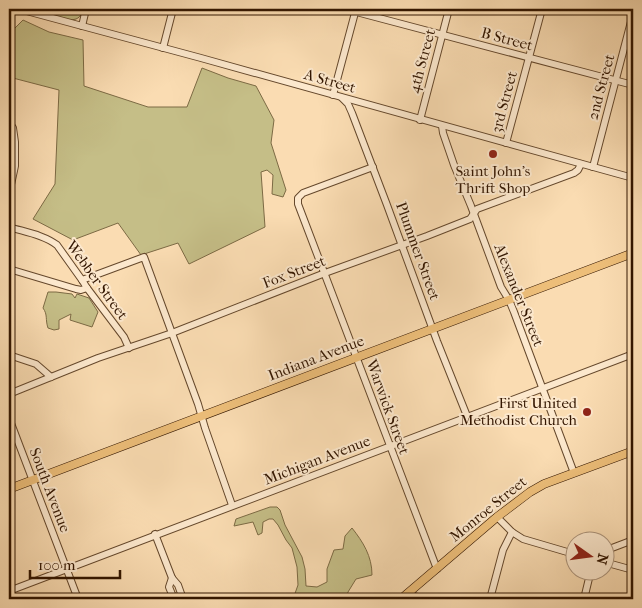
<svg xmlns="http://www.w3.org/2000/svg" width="642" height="608" font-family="'IM FELL French Canon',serif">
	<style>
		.green { fill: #c5be87; stroke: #7c6a44 }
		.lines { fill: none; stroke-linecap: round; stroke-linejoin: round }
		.minor-casing { stroke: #65482c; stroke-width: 8 }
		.major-casing { stroke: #331600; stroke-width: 9 }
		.minor { stroke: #fce8cd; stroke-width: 6 }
		.major { stroke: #edbe79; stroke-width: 8 }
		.poi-dot { fill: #8f2418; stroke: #fce8cd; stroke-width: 2 }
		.labels { text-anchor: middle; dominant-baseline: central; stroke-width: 4; stroke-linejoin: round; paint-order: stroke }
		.street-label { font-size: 15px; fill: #331600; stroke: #fce8cd }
		.poi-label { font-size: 15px; fill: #331600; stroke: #fce8cd }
	</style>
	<rect width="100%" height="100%" fill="#fadcb2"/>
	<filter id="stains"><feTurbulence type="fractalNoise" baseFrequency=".004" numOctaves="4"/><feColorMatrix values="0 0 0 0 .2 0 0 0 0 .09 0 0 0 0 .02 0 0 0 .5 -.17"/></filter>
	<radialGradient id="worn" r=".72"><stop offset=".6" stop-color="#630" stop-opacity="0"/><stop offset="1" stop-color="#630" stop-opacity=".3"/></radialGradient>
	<g class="green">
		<path d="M32,9H83C82,13 81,17 76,19C68,23 41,12 32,9Z"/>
		<path d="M23,20L49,32L83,40L84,86L148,107H187L202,68L228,78L256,86L274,120L271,143L286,190L283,197L272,194L273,175L267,170L261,172L265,227L189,264L178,243L141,255L118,223L73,240L33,219L55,184L59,90L9,77V34Z"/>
		<path d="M48,292H56L72,294L75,298L77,294L89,298L98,312L92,327L70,320L71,314L59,320V329L54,330L48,328C45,319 48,315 43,308Z"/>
		<path d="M270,507H277L280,510L285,525L302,557L305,569L306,586L317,587L327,582V569L334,550L343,549L345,536L352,528C363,542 372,556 372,575L356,579L348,592L346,599H293L298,585L297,567L292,548L286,540L278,525L273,519H269L263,522L262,533L258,535L253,522L234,526L236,519Z"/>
	</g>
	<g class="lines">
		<g class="minor-casing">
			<g id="minor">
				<path d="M19,9L201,58L633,178"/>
				<path d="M345,9L633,85"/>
				<path d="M82,26L86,9"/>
				<path d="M163,48L173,9"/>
				<path d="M333,95L356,9"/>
				<path d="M342,98L348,104L352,113L387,205L437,341L467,416"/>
				<path d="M420,120L449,9"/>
				<path d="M9,122L13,128L15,142V166L9,194"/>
				<path d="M442,126L443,133L454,165L471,206L501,287L509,300L514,312L574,473"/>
				<path d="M506,143L542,9"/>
				<path d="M373,167L303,193L298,198V204L437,569"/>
				<path d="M593,167L633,14"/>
				<path d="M9,227C25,232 44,235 57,245L82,280L87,288L124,337L129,348"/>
				<path d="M9,269L76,289L81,290L87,288"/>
				<path d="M82,280L144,257L198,404L205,428L232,505"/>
				<path d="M9,355L36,364L51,377"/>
				<path d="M9,394L98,358L172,333L325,273L427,236L470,219L477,209L574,173L578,170L581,164"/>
				<path d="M9,418L78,599"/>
				<path d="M497,517L512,532L523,539L574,554"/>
				<path d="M155,534L172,578L178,585L183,599"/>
				<path d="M604,551L633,540"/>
				<path d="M604,562L633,570"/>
				<path d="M172,578L169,587L174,599"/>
				<path d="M9,591L633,354"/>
				<path d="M407,594L426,599"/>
				<path d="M490,599L503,550L512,532"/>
				<path d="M584,599L591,570"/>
			</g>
		</g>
		<g class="major-casing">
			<g id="major">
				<path d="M9,489L633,253"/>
				<path d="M401,599L497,517L530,492L544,484L633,451"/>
			</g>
		</g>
		<use href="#minor" class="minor"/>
		<use href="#major" class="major"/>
	</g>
	<g class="poi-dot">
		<circle cx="493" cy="154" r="5"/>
		<circle cx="587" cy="412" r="5"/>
	</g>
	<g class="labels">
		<g class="street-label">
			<text transform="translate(507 39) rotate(15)">B Street</text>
			<text transform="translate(422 61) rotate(-75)">4th Street</text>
			<text transform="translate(330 81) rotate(16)">A Street</text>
			<text transform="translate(601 87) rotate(-75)">2nd Street</text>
			<text transform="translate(504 102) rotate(-75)">3rd Street</text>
			<text transform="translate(418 251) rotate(70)">Plummer Street</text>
			<text transform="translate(294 272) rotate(-21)">Fox Street</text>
			<text transform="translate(97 280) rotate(54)">Webber Street</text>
			<text transform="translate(519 295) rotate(68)">Alexander Street</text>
			<text transform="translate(316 358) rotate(-21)">Indiana Avenue</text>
			<text transform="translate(388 407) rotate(70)">Warwick Street</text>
			<text transform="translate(317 460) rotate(-21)">Michigan Avenue</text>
			<text transform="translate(50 490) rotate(69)">South Avenue</text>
			<text transform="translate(488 509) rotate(-39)">Monroe Street</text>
		</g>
		<g class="poi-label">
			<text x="493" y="171">Saint John's<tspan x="493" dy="17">Thrift Shop</tspan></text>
			<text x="577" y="403" text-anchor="end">First United<tspan x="577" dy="17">Methodist Church</tspan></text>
		</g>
	</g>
	<rect width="642" height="608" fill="none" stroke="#fadcb2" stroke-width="30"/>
	<rect x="10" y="10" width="622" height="588" fill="none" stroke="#331600" stroke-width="2.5"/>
	<rect x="15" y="15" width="612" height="578" fill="none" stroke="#331600"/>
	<g transform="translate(590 556) rotate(104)"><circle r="24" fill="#fce8cd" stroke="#ac947b"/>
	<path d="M0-4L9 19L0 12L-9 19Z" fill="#8f2418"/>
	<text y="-8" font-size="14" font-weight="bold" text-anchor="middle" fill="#331600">N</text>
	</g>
	<path d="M30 570v8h90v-8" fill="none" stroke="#331600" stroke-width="2.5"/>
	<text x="38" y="570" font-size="15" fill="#331600" stroke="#fce8cd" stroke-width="4" paint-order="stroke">100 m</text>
	<rect width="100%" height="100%" filter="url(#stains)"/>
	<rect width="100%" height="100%" fill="url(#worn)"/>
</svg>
